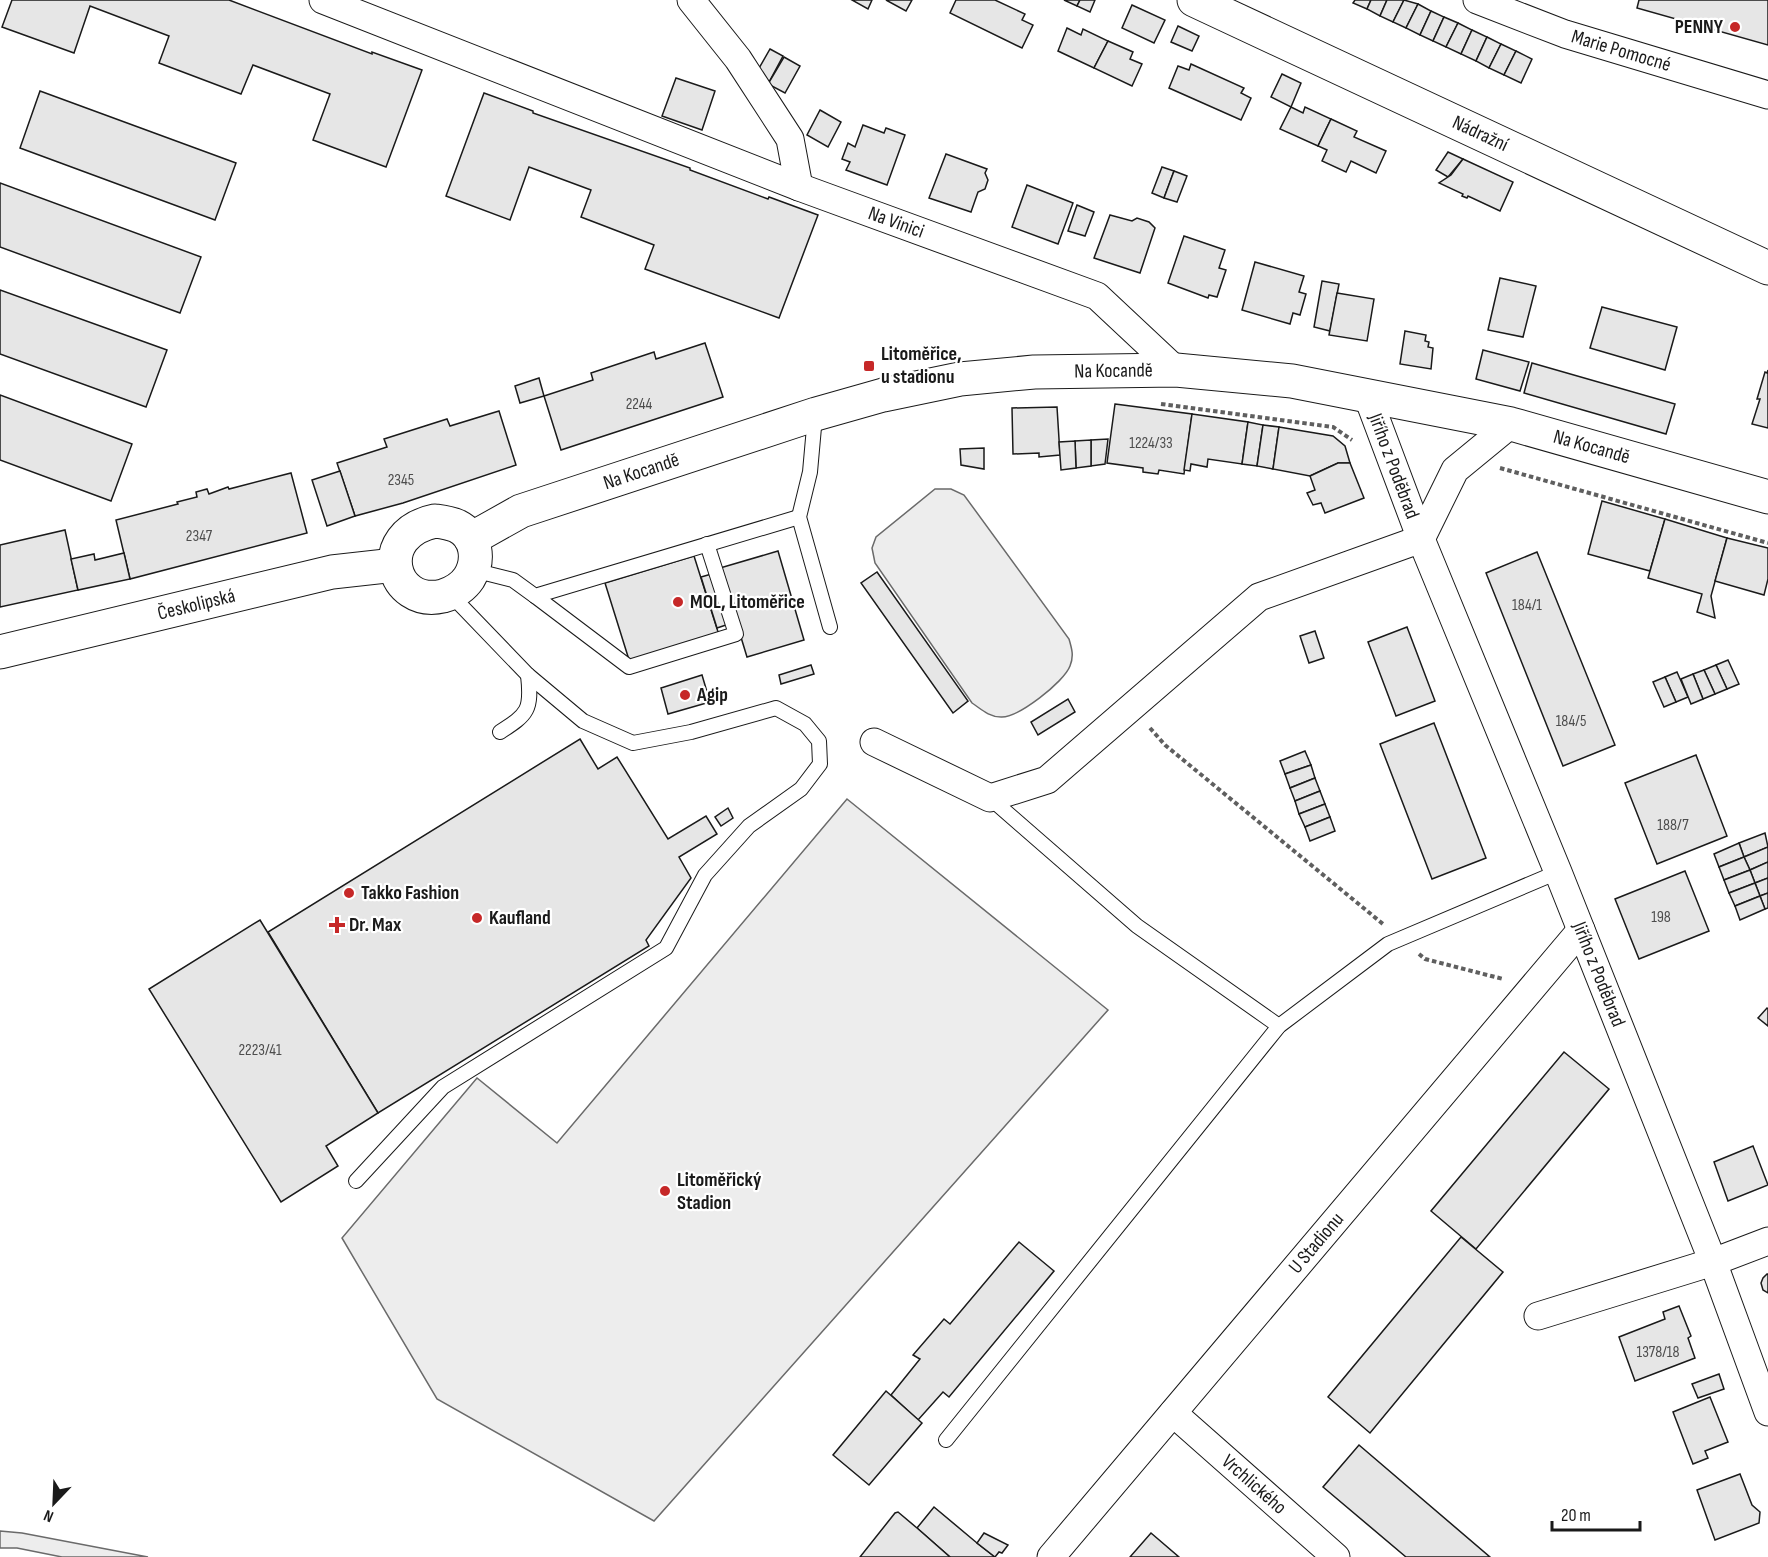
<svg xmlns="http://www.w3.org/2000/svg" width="1768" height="1557" font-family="'Sofia Sans Condensed',sans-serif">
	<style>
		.green { fill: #ededed; stroke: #6a6a6a; stroke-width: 1.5 }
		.building { fill: #e6e6e6; stroke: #1a1a1a; stroke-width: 1.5 }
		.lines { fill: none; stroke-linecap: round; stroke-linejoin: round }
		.service-casing { stroke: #1a1a1a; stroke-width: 16 }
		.minor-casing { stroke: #1a1a1a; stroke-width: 29 }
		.secondary-casing { stroke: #1a1a1a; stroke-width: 35 }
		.primary-casing { stroke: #1a1a1a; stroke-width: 35 }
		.path { stroke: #5f5f5f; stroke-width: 4; stroke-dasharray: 4.5 3; stroke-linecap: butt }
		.service { stroke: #fff; stroke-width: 14 }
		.minor { stroke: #fff; stroke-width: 27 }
		.secondary { stroke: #fff; stroke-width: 33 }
		.primary { stroke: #fff; stroke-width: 33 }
		.poi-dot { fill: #c62828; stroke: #fff; stroke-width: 2 }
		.labels { text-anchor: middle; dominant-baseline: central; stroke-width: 4.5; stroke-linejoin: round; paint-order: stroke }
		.number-label { font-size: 16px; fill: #4d4d4d }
		.poi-label { font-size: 20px; font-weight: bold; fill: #1a1a1a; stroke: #fff; text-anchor: start }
		.street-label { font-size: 20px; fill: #1a1a1a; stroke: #fff }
	</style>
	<rect width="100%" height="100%" fill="#fff"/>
	<g class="green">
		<path d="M935,489H951L964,495L1069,639C1072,649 1074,656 1070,666C1064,682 1018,718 1001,717C989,717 981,709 972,703L875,563L872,548L876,537Z"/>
		<path d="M847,799L1108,1010L654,1521L437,1399L342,1238L477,1078L557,1143Z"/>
		<path d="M0,1531L22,1533L148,1557H62L17,1548H0Z"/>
	</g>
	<g class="building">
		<path d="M12,0H229L372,54V52L422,70L386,167L313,140L330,94L253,65L241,94L159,63L169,36L90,6L74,53L2,27Z"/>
		<path d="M852,0H872L868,9Z"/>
		<path d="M886,0H912L906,11Z"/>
		<path d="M956,0H995L1025,14L1022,20L1033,25L1022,48L950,13Z"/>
		<path d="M1064,0H1080L1077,6Z"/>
		<path d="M1080,0H1095L1090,12L1077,6Z"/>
		<path d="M1355,0H1371L1367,9L1353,3Z"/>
		<path d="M1371,0H1387L1380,16L1367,9Z"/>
		<path d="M1387,0H1404L1393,22L1380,16Z"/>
		<path d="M1404,0L1418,4L1406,28L1393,22Z"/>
		<path d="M1639,0H1768V45L1637,8Z"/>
		<path d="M1418,4L1431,11L1420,35L1406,28Z"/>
		<path d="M1132,5L1165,20L1154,43L1122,28Z"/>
		<path d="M1431,11L1444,17L1433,41L1420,35Z"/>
		<path d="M1444,17L1458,23L1446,47L1433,41Z"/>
		<path d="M1458,23L1472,30L1461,54L1446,47Z"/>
		<path d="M1178,26L1199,36L1192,51L1171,42Z"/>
		<path d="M1067,28L1081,35L1083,29L1108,41L1094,68L1058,51Z"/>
		<path d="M1472,30L1487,37L1476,61L1461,54Z"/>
		<path d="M1487,37L1501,44L1489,68L1476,61Z"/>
		<path d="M1108,41L1133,52L1130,59L1142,64L1132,86L1094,68Z"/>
		<path d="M1501,44L1516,51L1504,75L1489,68Z"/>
		<path d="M770,49L783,56L768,84L758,70Z"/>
		<path d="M1516,51L1532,59L1521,83L1504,75Z"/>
		<path d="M784,57L800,66L785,93L768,84Z"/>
		<path d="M1191,64L1244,88L1241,93L1251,98L1241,120L1169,88L1178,66L1189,70Z"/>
		<path d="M1282,74L1301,83L1291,107L1271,97Z"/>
		<path d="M676,78L715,91L702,130L662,116Z"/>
		<path d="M40,91L236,163L215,220L20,148Z"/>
		<path d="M484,93L533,111V113L690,168V170L768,199L769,197L818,215L779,318L645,269L654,245L581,217L591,190L529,167L510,220L446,196Z"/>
		<path d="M1291,107L1303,113L1305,107L1331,119L1318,146L1280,129Z"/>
		<path d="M820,110L841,122L828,147L807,135Z"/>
		<path d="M1331,119L1357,131L1354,137L1386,151L1376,173L1351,161L1346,172L1322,161L1327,150L1318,146Z"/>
		<path d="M863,125L884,133L886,128L905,135L887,185L846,170L850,162L842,159L848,143L855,147Z"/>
		<path d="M1448,152L1463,159L1448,177L1436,170Z"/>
		<path d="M946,154L987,169L985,173L988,180L985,189L978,192L971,212L929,198Z"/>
		<path d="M1463,159L1513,182L1500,211L1468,196L1467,198L1462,196L1463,194L1439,183L1451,175Z"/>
		<path d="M1162,167L1174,171L1164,198L1152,193Z"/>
		<path d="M1174,171L1187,176L1177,202L1164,198Z"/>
		<path d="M0,183L201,257L180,313L0,247Z"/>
		<path d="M1027,185L1073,203L1058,244L1012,227Z"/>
		<path d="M1077,205L1094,212L1085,236L1068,231Z"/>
		<path d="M1110,215L1132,221L1137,218L1149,222L1155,228L1140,273L1094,258Z"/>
		<path d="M1184,236L1225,250L1219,268L1226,270L1217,297L1209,295L1208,298L1168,283Z"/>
		<path d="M1255,262L1304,276L1299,292L1306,294L1300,315L1293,313L1290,324L1242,310Z"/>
		<path d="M1500,278L1536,286L1523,337L1488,330Z"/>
		<path d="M1322,281L1339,284L1330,331L1314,327Z"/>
		<path d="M0,290L167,350L146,407L0,354Z"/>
		<path d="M1337,293L1374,299L1367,341L1329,335Z"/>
		<path d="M1602,307L1677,327L1665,370L1590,348Z"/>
		<path d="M1405,331L1426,335L1425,341L1429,342L1428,347L1433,348L1431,369L1400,364Z"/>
		<path d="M705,343L723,397L561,450L544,396L593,380L591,373L654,352L656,359Z"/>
		<path d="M1483,350L1529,362L1520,391L1476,379Z"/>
		<path d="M1532,363L1675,404L1666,434L1524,393Z"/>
		<path d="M1768,370V428L1752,424L1760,399H1757L1765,372L1767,373Z"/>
		<path d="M539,378L544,396L520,403L515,386Z"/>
		<path d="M0,395L132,444L111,501L0,460Z"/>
		<path d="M1115,404L1192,414L1184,474L1159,470L1158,474L1143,472V468L1107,463Z"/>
		<path d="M1057,407L1060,455L1039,457V453L1013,454L1012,408Z"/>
		<path d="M499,411L516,465L403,503L355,516L337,463L387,447L384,439L447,419L450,426Z"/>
		<path d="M1192,414L1248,422L1242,464L1208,459L1207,467L1191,464L1190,471L1184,470Z"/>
		<path d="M1248,422L1263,425L1257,466L1242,464Z"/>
		<path d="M1263,425L1279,427L1273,469L1257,466Z"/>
		<path d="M1279,427L1333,436L1345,446L1350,463H1338L1310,476L1273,469Z"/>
		<path d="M1108,439L1105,464L1091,466V440Z"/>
		<path d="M1091,440V466L1076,468L1075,441Z"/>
		<path d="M1075,441L1076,468L1061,470L1059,442Z"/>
		<path d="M984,448V469L961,465L960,449Z"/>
		<path d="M1338,463H1350L1364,498L1325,513L1321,503L1313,505L1307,493L1315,490L1310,476Z"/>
		<path d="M340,471L355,516L327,526L312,480Z"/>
		<path d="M291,473L307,533L130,579L116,520L178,504L177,502L197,497L196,492L207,489L209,494L228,487L229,489Z"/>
		<path d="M1602,501L1665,519L1650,571L1588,554Z"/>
		<path d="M1665,519L1727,538L1711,596L1715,618L1697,612L1702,594L1648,578Z"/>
		<path d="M65,530L78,590L0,607V545Z"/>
		<path d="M1727,538L1768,548V579L1764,595L1715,581Z"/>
		<path d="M778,551L804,640L747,657L720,568Z"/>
		<path d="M1537,552L1615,745L1563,766L1486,573Z"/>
		<path d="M124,553L130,579L78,590L71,559L94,554L95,560Z"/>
		<path d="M694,556L719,635L630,663L605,583Z"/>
		<path d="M722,571L738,621L717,628L701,577Z"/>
		<path d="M877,572L968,701L953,713L861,583Z"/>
		<path d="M1407,627L1435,701L1396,716L1368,642Z"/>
		<path d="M1315,631L1324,658L1309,663L1300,636Z"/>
		<path d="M1728,660L1739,684L1727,689L1716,665Z"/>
		<path d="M811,665L814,674L781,684L779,675Z"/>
		<path d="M1716,665L1727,689L1715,694L1704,670Z"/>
		<path d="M1704,670L1715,694L1703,699L1693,674Z"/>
		<path d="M1677,672L1688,697L1676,702L1665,677Z"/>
		<path d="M1693,674L1703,699L1691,704L1681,679Z"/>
		<path d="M702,675L710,702L668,714L661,688Z"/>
		<path d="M1665,677L1676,702L1664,707L1653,682Z"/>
		<path d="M1068,699L1075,712L1038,735L1031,722Z"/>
		<path d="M1434,723L1486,858L1432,879L1380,744Z"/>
		<path d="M580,739L598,769L617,757L668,839L706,816L717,834L679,857L691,878L646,940L649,946L378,1113L268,932Z"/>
		<path d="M1305,751L1311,765L1285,774L1280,761Z"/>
		<path d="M1696,755L1727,836L1657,864L1625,783Z"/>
		<path d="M1311,765L1315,778L1290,788L1285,774Z"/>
		<path d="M1315,778L1320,791L1295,801L1290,788Z"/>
		<path d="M1320,791L1325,804L1299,814L1295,801Z"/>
		<path d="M1325,804L1330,817L1305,827L1299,814Z"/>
		<path d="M728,808L733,818L721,826L715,817Z"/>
		<path d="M1330,817L1335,831L1310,841L1305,827Z"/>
		<path d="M1765,833L1768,847L1744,857L1739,843Z"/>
		<path d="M1739,843L1744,857L1719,867L1714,854Z"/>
		<path d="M1768,847V862L1750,870L1744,857Z"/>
		<path d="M1744,857L1750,870L1724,880L1719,867Z"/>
		<path d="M1768,862V878L1755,883L1750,870Z"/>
		<path d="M1750,870L1755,883L1729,893L1724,880Z"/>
		<path d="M1685,871L1709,931L1639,959L1615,899Z"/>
		<path d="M1768,878V893L1760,896L1755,883Z"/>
		<path d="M1755,883L1760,896L1735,906L1729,893Z"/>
		<path d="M1768,893V908L1765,909L1760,896Z"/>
		<path d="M1760,896L1765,909L1740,920L1735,906Z"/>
		<path d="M260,920L378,1113L326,1146L338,1166L281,1202L149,989Z"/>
		<path d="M1767,1008L1768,1009V1026L1758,1018Z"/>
		<path d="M1564,1052L1609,1089L1476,1249L1431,1211Z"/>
		<path d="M1753,1146L1768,1185L1728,1201L1714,1162Z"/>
		<path d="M1461,1237L1503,1272L1370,1433L1328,1397Z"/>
		<path d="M1019,1242L1054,1271L949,1397L943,1392L918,1420L891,1395L920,1359L913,1355L944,1319L950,1324Z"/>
		<path d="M1767,1274H1768V1293L1763,1290L1761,1283L1763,1278Z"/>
		<path d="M1679,1306L1691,1336L1688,1338L1695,1358L1635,1381L1619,1337L1665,1319L1663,1312Z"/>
		<path d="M1719,1374L1724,1389L1698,1398L1692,1384Z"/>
		<path d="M886,1391L922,1423L869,1485L833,1455Z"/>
		<path d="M1710,1397L1728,1442L1705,1451L1708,1458L1693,1464L1673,1412Z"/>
		<path d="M1359,1445L1490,1557H1406L1323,1487Z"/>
		<path d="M1740,1474L1752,1505L1760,1512L1759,1523L1715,1540L1697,1490Z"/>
		<path d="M934,1507L977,1543L995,1557H950L917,1528Z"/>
		<path d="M898,1512L917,1528L950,1557H860L895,1513Z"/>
		<path d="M984,1533L1008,1545L1002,1553L999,1552L995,1557L977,1543Z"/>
		<path d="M1151,1533L1179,1557H1130Z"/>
	</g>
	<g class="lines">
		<g class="service-casing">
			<g id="service">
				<path d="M815,416L810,472L799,517L830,627"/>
				<path d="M473,570L513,580L535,596L799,517"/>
				<path d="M535,596L629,667L736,634L707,544"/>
				<path d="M500,732C528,714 532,710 528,675"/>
				<path d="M990,798L1137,926L1279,1026"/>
				<path d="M356,1181L443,1087L666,948L705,875L749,826L801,789L820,764L819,741L805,724L776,708L691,732L633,743L583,721L528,675L450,594"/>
				<path d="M946,1440L1279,1026L1388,944L1558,872"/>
			</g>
		</g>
		<g class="minor-casing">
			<g id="minor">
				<path id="s1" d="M323,0L799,187L1097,296L1176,370"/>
				<path d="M691,0L738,59L790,139L799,187"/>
				<path id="s2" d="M1477,0L1565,34L1768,95"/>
				<path id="s3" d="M1367,395L1421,539L1558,872L1713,1262L1768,1412"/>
				<path d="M1421,539L1455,470L1511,424"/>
				<path d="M874,742L990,798L1047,780L1259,597L1421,539"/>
				<path d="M1538,1316L1713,1262L1768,1241"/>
				<path id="s4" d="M1173,1413L1336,1557"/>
				<path id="s5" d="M1051,1557L1581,930"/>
			</g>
		</g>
		<g class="secondary-casing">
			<g id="secondary">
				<path id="s6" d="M1194,0L1768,268"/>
			</g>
		</g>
		<g class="primary-casing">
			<g id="primary">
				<path d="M435,521C442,522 450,523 457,526C477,536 480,560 469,578C463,587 453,593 443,596C391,608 372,534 435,521Z"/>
				<path id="s7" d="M471,539L521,511L816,414L883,395L960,379L1034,372L1176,370L1292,381L1511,424L1768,497"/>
				<path id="s8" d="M0,652L332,572L395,565"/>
			</g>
		</g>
		<g class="path">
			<path d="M1161,404L1333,427L1352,440"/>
			<path d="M1500,468L1768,543"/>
			<path d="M1150,728L1165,745L1383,924"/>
			<path d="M1419,954L1425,959L1503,979"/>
		</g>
		<use href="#service" class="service"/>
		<use href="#minor" class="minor"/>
		<use href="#secondary" class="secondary"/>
		<use href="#primary" class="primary"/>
	</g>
	<g class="poi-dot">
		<circle cx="1735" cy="27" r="6"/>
		<rect x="863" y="360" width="12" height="12" rx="3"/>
		<circle cx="678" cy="602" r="6"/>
		<circle cx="685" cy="695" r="6"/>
		<circle cx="349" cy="893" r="6"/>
		<circle cx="477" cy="918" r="6"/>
		<path d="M334 916h6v6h6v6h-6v6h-6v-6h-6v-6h6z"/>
		<circle cx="665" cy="1191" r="6"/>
	</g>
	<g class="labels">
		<g class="number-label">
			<text x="639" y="404">2244</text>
			<text x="1151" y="443">1224/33</text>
			<text x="401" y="480">2345</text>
			<text x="199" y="536">2347</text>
			<text x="1527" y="605">184/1</text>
			<text x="1571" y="721">184/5</text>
			<text x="1673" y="825">188/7</text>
			<text x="1661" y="917">198</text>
			<text x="260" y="1050">2223/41</text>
			<text x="1658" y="1352">1378/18</text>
		</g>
		<g class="poi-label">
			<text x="1723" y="27" text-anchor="end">PENNY</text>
			<text x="881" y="354">Litoměřice,<tspan x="881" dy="23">u stadionu</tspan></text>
			<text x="690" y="602">MOL, Litoměřice</text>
			<text x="697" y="695">Agip</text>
			<text x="361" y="893">Takko Fashion</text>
			<text x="489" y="918">Kaufland</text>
			<text x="349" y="925">Dr. Max</text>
			<text x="677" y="1180">Litoměřický<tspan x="677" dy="23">Stadion</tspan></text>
		</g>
		<g class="street-label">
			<text stroke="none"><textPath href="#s2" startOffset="153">Marie Pomocné</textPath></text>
			<text stroke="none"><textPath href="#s6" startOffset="316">Nádražní</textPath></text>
			<text stroke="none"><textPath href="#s1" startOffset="615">Na Vinici</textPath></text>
			<text stroke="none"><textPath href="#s7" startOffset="670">Na Kocandě</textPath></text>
			<text stroke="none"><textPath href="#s7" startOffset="1156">Na Kocandě</textPath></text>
			<text stroke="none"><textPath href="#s3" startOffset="76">Jiřího z Poděbrad</textPath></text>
			<text stroke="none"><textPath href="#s7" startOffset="184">Na Kocandě</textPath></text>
			<text stroke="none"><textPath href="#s8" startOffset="202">Českolipská</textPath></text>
			<text stroke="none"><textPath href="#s3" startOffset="624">Jiřího z Poděbrad</textPath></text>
			<text stroke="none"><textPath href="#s5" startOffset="411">U Stadionu</textPath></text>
			<text stroke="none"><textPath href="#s4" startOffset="108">Vrchlického</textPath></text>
		</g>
	</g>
	<g transform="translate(54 1503) rotate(203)" stroke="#ffffff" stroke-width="4.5" paint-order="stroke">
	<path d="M0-4.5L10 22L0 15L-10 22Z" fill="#1a1a1a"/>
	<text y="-9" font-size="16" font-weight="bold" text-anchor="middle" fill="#1a1a1a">N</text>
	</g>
	<path d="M1552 1521v9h88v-9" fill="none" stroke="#1a1a1a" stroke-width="3"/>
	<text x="1561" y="1521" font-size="18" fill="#1a1a1a" stroke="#ffffff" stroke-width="4.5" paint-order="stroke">20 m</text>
</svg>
